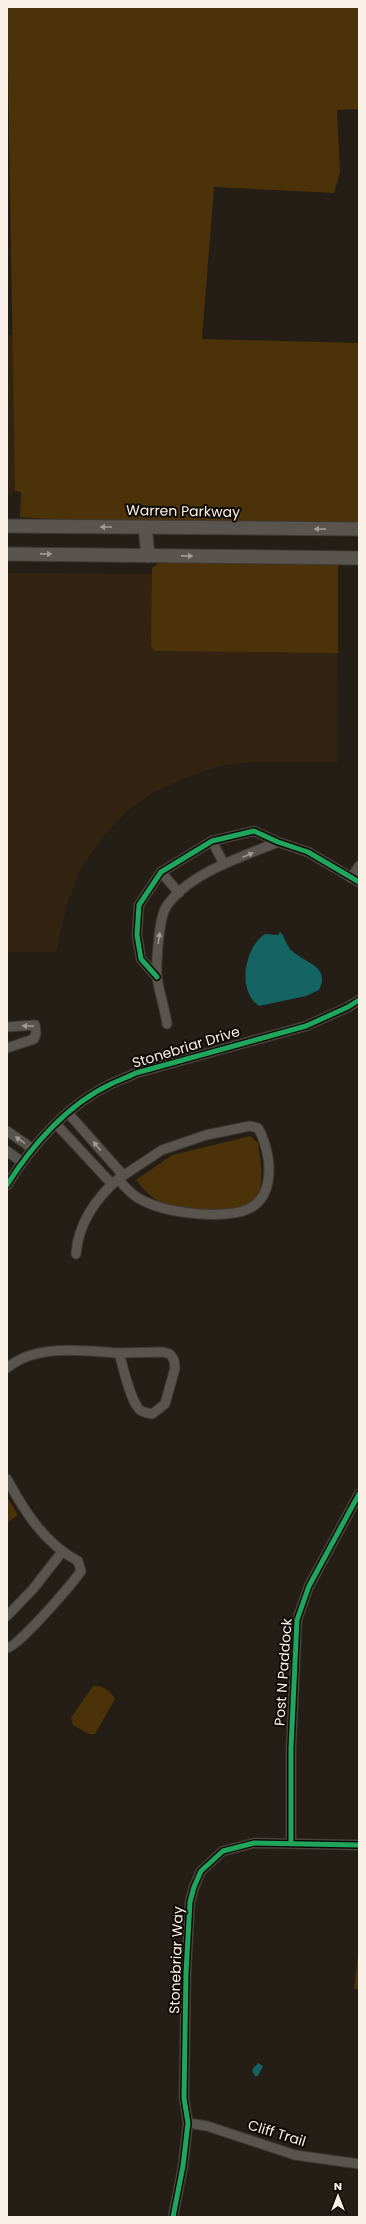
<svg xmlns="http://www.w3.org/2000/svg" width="366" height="2224" font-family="Poppins,sans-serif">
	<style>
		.built { fill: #332411 }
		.green { fill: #4c3208 }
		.water { fill: #136462 }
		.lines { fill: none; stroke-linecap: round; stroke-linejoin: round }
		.minor-casing { stroke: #403a34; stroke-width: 11 }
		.secondary-casing { stroke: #403a34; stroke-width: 15 }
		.minor { stroke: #5a544f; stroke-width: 9 }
		.secondary { stroke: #5a544f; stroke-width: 13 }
		.cycleway-casing { stroke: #0f0a05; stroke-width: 8 }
		.cycleway { stroke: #20a55d; stroke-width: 5 }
		.oneway { fill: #a29b94 }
		.labels { text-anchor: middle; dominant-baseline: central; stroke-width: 4; stroke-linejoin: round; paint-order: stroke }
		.street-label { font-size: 14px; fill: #f9f1e8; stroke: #0f0a05 }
	</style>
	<rect width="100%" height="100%" fill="#241e16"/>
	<g class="built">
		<path d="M7,335H13L15,491L7,498Z"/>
		<path d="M7,573L338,575L337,762H251L220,766L190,776L154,792L127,811L104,836L81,868L67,904L56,952H7Z"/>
	</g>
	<g class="green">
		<path d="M7,7H359V109L337,110L340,173L334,193L214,187L202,339L359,343V523L63,520L20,517L21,492L15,491Z"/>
		<path d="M161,561L338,562V653L155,651L151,645L152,568Z"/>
		<path d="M250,1136L258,1143C260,1160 266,1184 255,1200C241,1219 171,1210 153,1198C147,1193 141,1186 136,1180L172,1155Z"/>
		<path d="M7,1497L18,1515L7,1523Z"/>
		<path d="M93,1686C103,1685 111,1691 115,1699L95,1734H89L73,1725L71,1718Z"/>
		<path d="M359,1947V1989H354Z"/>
	</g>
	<g class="water">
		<path d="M280,932C285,936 286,945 291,950C306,964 331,966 319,990L306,996L259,1006C237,991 244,948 265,934L278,935Z"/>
		<path d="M258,2063L263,2066L258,2076H255L252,2070Z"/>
	</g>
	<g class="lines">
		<g class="minor-casing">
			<g id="minor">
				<path d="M212,841L224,864"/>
				<path d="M161,872L179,893"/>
				<path d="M351,878L359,866"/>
				<path d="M157,977L141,959L137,935L139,905L161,872L212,841L254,831L278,842L308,852L359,882"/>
				<path d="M167,1024C165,1009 159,992 157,977C156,963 159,918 166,907C188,873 242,857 278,842"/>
				<path d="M7,1027L35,1025L36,1033L34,1039L7,1048"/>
				<path d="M68,1113L123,1175"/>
				<path d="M56,1124L112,1184"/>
				<path d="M250,1126L258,1128C264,1138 269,1156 269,1169C269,1214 236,1216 200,1214C178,1212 157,1209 138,1198C130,1193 124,1186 118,1179L162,1150L206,1135Z"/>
				<path d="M7,1131L33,1149"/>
				<path d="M7,1151L22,1162"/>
				<path d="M7,1185C32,1145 68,1104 111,1084C119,1080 128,1077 136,1073L306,1026L348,1007L359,1000"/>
				<path d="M76,1254C78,1224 96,1198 118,1179"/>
				<path d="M163,1352L170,1354L174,1360L175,1368L165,1404L152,1414C148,1413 142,1412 140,1410C130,1401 123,1366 119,1353Z"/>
				<path d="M7,1368C36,1343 84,1351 119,1353"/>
				<path d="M7,1479C25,1512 44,1543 78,1561L81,1571C72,1584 18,1647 7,1648"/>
				<path d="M7,1616L33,1589L62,1552"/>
				<path d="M291,1842V1748L297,1620L309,1586L359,1494"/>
				<path d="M188,2123L207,2126L295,2155L359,2164"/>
				<path d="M173,2217L183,2166L188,2123L184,2098L186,1973L190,1902L194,1887L201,1871L223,1851L254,1843L359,1845"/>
			</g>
		</g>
		<g class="secondary-casing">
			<g id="secondary">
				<path d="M7,526L359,529"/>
				<path d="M145,527L148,556"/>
				<path d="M7,554L359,558"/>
			</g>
		</g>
		<use href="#minor" class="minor"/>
		<use href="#secondary" class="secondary"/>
		<g class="cycleway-casing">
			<g id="cycleway">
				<path d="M157,977L141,959L137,935L139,905L161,872L212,841L254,831L278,842L308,852L359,882"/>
				<path d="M7,1185C32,1145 68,1104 111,1084C119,1080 128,1077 136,1073L306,1026L348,1007L359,1000"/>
				<path d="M291,1842V1748L297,1620L309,1586L359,1494"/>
				<path d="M173,2217L183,2166L188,2123L184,2098L186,1973L190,1902L194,1887L201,1871L223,1851L254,1843L359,1845"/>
			</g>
		</g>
		<use href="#cycleway" class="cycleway"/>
	</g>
	<defs><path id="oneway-solid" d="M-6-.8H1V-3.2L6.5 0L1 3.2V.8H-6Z"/></defs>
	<g class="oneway">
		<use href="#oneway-solid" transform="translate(106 527) rotate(180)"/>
		<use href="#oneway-solid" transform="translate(320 529) rotate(-179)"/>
		<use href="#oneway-solid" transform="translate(46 554) rotate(1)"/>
		<use href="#oneway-solid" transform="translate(187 556) rotate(1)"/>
		<use href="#oneway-solid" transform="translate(248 855) rotate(-22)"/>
		<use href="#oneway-solid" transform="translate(159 938) rotate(-81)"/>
		<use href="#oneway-solid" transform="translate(28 1026) rotate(-177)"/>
		<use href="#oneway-solid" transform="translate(20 1140) rotate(-146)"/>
		<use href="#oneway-solid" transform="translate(97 1146) rotate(-131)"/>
	</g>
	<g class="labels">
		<g class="street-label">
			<text transform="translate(183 511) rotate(1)">Warren Parkway</text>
			<text transform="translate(186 1047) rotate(-17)">Stonebriar Drive</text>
			<text transform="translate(283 1672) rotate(-86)">Post N Paddock</text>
			<text transform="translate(176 1960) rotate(-88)">Stonebriar Way</text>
			<text transform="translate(277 2133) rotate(17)">Cliff Trail</text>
		</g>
	</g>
	<rect width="366" height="2224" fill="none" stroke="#f9f1e8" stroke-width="16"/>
	<g transform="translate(338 2196)" stroke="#0f0a05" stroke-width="3" paint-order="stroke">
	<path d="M0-3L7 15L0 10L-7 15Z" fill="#f9f1e8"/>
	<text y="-6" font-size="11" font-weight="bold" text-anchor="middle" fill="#f9f1e8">N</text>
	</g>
</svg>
